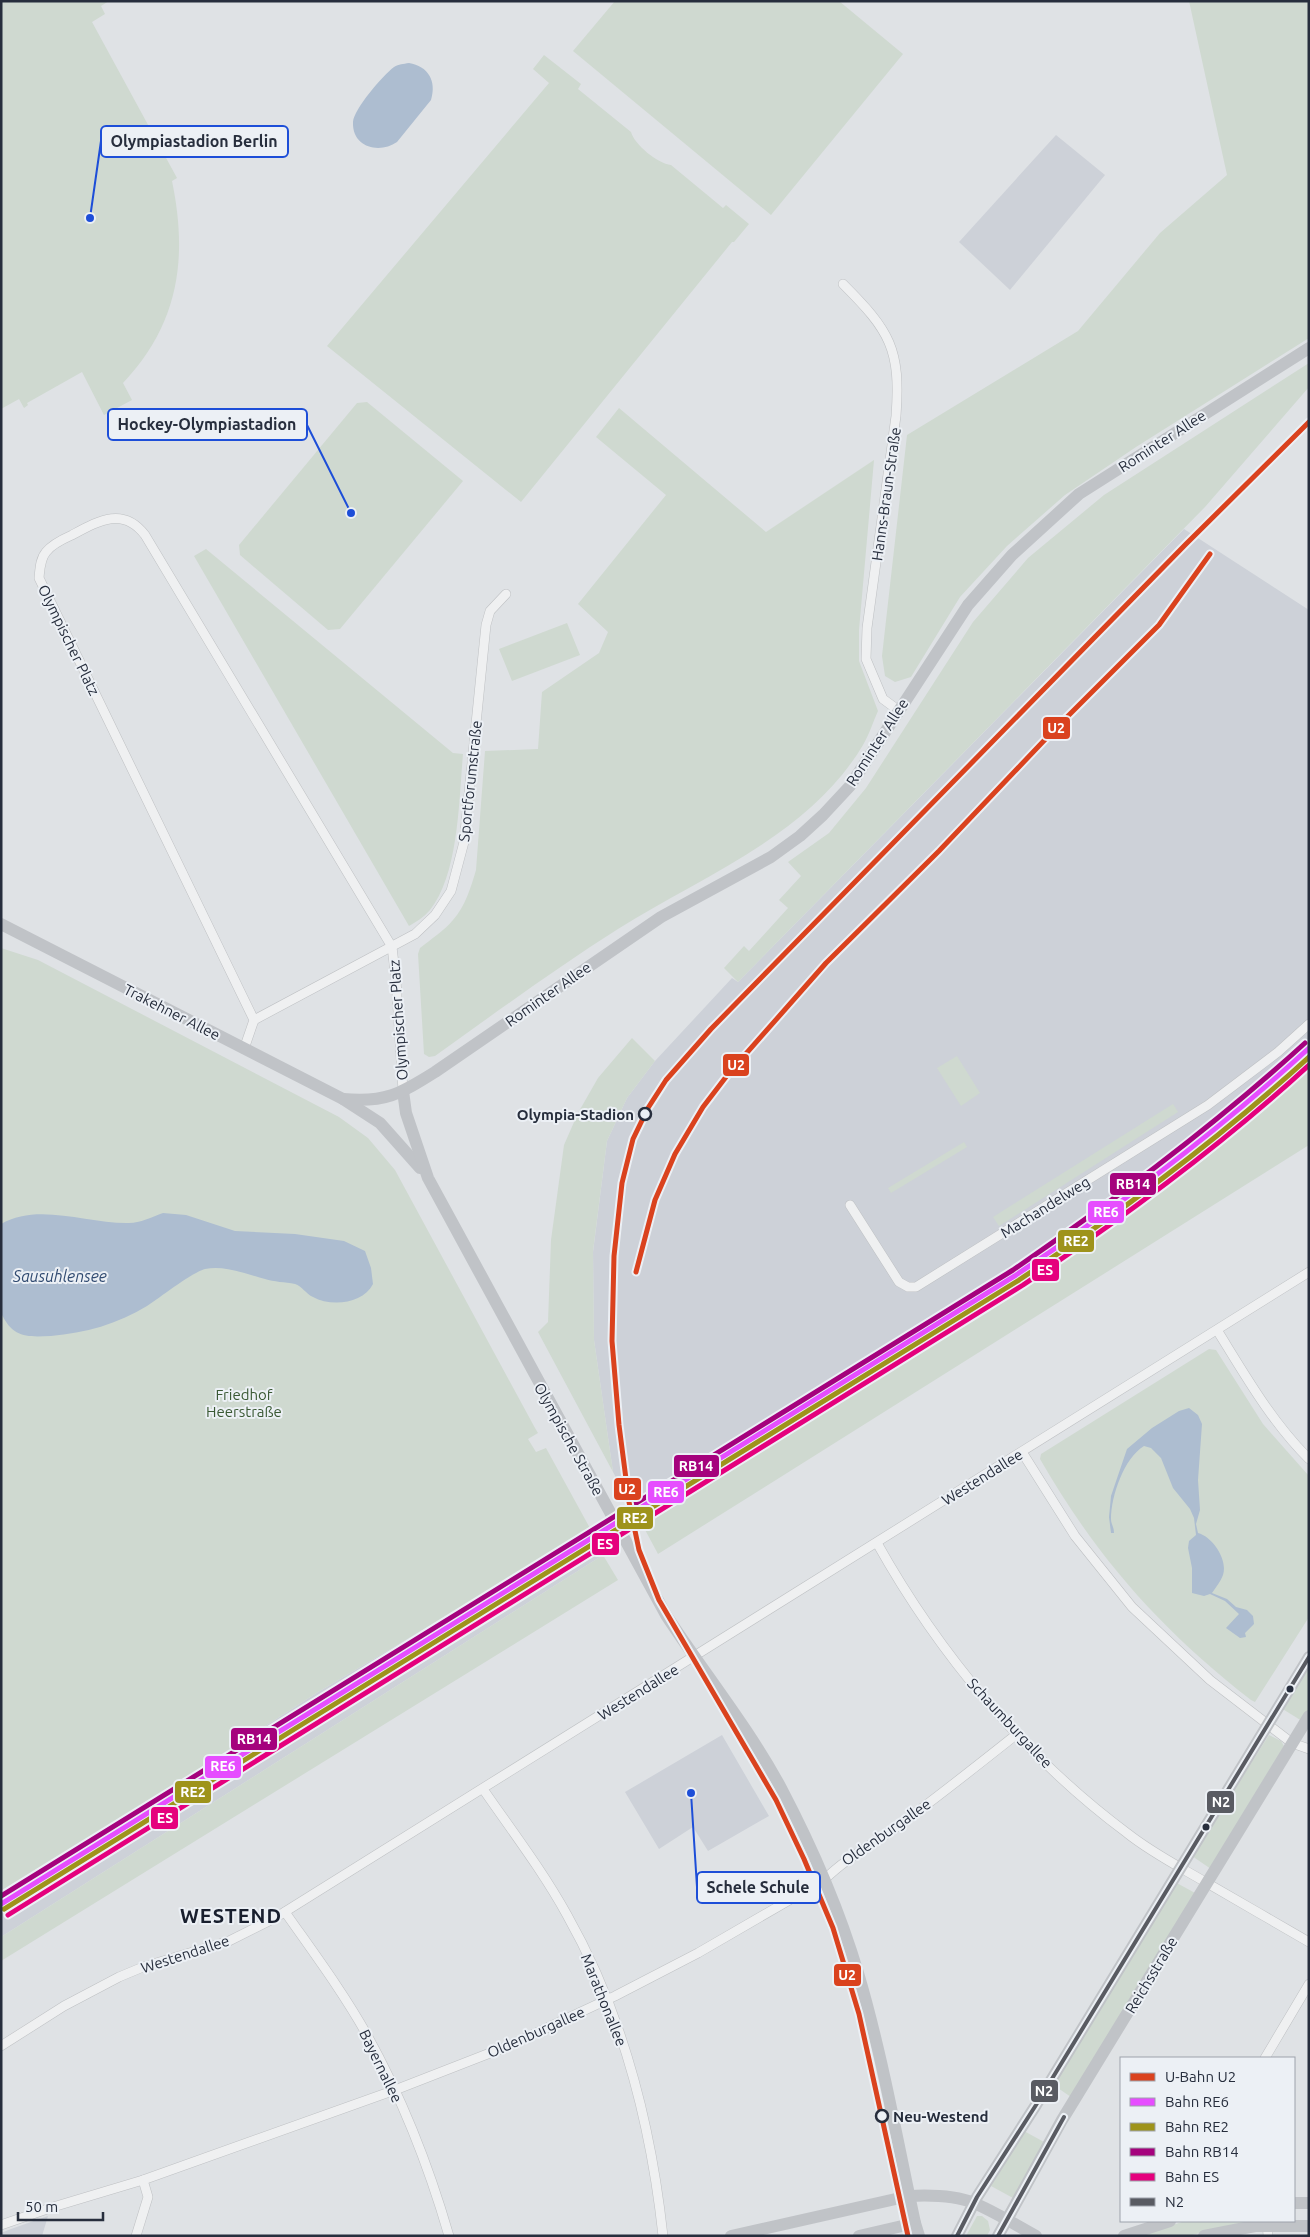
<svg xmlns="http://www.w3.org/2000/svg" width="1310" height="2237" font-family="Ubuntu,sans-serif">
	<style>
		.built { fill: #cdd1d8 }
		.green { fill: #cfd9d0 }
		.water { fill: #adbdd0 }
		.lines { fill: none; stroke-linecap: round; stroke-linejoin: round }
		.street-casing { stroke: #bec0c3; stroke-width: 10 }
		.street { stroke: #eff0f1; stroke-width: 9 }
		.secondary { stroke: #c0c3c7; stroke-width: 12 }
		.bus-1-casing { stroke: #ecf0f5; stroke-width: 8 }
		.bus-1 { stroke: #595b62; stroke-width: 4 }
		.rail-1-casing { stroke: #ecf0f5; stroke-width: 9 }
		.rail-2-casing { stroke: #ecf0f5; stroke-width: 9 }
		.rail-3-casing { stroke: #ecf0f5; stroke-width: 9 }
		.rail-4-casing { stroke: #ecf0f5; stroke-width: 9 }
		.rail-1 { stroke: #e64dff; stroke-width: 5 }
		.rail-2 { stroke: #9e931b; stroke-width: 5 }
		.rail-3 { stroke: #a5027d; stroke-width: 5 }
		.rail-4 { stroke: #e5007d; stroke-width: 5 }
		.metro-1-casing { stroke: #ecf0f5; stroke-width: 9 }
		.metro-1 { stroke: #da421e; stroke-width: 5 }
		.stop-dot { fill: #ecf0f5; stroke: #272e3d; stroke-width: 2.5 }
		.bus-dot { fill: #272e3d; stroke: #ecf0f5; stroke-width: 2 }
		.labels { text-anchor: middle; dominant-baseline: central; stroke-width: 4; stroke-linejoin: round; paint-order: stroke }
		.street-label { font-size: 15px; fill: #272e3d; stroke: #ecf0f5 }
		.stop-label { font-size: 15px; font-weight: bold; fill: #272e3d; stroke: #ecf0f5; text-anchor: end }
		.park-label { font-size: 15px; fill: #3a5934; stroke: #ecf0f5 }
		.water-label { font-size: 16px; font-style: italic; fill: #314b71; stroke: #ecf0f5 }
		.district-label { font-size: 20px; font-weight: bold; letter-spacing: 1px; fill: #191f2e; stroke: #ecf0f5 }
		.leader { fill: none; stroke: #1d4ed8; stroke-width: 2 }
		.callout-dot { fill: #1d4ed8; stroke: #ecf0f5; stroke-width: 2 }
		.callout { fill: #ecf0f5; stroke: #1d4ed8; stroke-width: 2 }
		.callout-label { font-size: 16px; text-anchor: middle; font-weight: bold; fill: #272e3d }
		.line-badge { stroke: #ecf0f5; stroke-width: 2 }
		.badge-label { font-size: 14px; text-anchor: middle; font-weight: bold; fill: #fff }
	</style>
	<rect width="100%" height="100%" fill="#dfe2e5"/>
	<g class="built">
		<path d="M1056,135L1105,175L1010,290L959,242Z"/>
		<path d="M1184,529L1309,610V1067L1274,1101L1210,1155L1073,1255L602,1552L603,1555L1,1937V1896L318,1692L631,1506L613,1472L594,1340L593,1252L607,1141L627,1098L655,1061L732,978L738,982Z"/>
		<path d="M722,1735L769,1816L708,1851L693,1827L659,1849L625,1792Z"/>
		<path d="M48,2216L42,2236H1V2233L11,2229Z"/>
	</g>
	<g class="green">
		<path d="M1,1H109L101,6L105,14L92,22L177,178L172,181C188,258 179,324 123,383L132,400L104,415L82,372L27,403L28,405L24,408L19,399L1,409Z"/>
		<path d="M615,1H839L903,54L771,215L573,51Z"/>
		<path d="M1189,1H1309V338L1136,447L1065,495L1007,546L960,597L911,677L895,682L885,676L882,656L907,435L1078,331L1160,233L1227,175Z"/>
		<path d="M544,55L581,84L578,89L631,132C634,144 658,164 671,165L723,208L726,205L749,224L734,242H732L521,502L327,346L549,83L533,69Z"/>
		<path d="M1309,363V387L1205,507L738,982L724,968L744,946L749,951L788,908L779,900L801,876L788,862L829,833L866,788L973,622L1028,558L1104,495Z"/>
		<path d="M367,402L463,481L340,629L328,630L240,555L239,545L357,403Z"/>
		<path d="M619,408L766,532L874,460L859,630V661L878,711C873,722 869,735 863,745C809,836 703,875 618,929C555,969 495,1013 435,1056L429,1057L424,1054L418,954L420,948C431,939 444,931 453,920C465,907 471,887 476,870L485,751L538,749L542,692L599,653L608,632L578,604L666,495L596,437Z"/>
		<path d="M206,549L453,753L463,754C459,798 459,874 430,910C424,917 416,922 409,926L194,556Z"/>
		<path d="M567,623L580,655L512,681L499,649Z"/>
		<path d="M1,948L38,960L339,1117L368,1138L395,1170L535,1428L538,1433L528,1439L536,1452L546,1448L591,1530L318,1692L1,1896Z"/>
		<path d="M632,1038L655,1061L627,1098L607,1141L593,1251L594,1340L613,1472L538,1332L548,1322L551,1240L564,1145L578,1113L598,1078Z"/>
		<path d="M957,1056L980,1093L961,1106L937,1068Z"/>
		<path d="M1309,1067V1145L658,1554L643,1526L1073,1255L1210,1155L1274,1101Z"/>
		<path d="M1173,1104L1178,1112L999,1226L993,1217Z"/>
		<path d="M964,1142L967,1147L891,1193L888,1188Z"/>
		<path d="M1209,1349L1216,1350L1263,1424L1309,1476V1617L1255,1702L1251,1700C1161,1630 1097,1558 1040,1459L1041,1454Z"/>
		<path d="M603,1555L618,1580L1,1961V1937Z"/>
		<path d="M1309,1663V1709L1302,1721L1281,1708Z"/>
		<path d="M1269,1735L1281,1741L1284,1746L1211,1869L1192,1856Z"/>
		<path d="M1175,1882L1195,1893L1071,2097L1052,2084Z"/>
		<path d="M1024,2131L1044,2142L1013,2198L991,2186Z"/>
		<path d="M977,2216H982L988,2221L990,2230L987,2236H966Z"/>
		<path d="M1185,2221H1251L1188,2236H1139Z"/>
	</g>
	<g class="water">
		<path d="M409,63C428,66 437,81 431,100L397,142C380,154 352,148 353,122C354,109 383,75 394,67C399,64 403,64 409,63Z"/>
		<path d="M163,1213L186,1215L235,1231L295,1234L344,1241L365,1251L371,1268L373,1284C363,1304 331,1307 313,1297C306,1294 302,1286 295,1284C285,1282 274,1282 265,1279C246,1274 225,1265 205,1269C191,1273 161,1297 147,1306C118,1324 85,1333 51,1336C26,1337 13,1338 1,1313V1224C38,1202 89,1224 129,1223C140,1223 152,1217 163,1213Z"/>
		<path d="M1189,1408L1198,1415L1202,1424L1198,1480L1200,1510L1196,1524L1198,1533C1213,1537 1228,1560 1223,1575C1221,1581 1216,1587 1212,1593L1227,1599L1236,1607L1247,1610L1253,1616L1254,1624L1245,1633L1246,1637L1240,1638L1226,1628L1239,1614L1225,1601L1210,1594L1204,1596L1192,1593V1568L1188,1548L1189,1541L1196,1535L1194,1518L1190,1509L1173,1488L1161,1458L1151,1448L1144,1446C1124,1458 1111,1496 1111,1519C1111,1524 1114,1527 1114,1533H1111L1109,1517L1111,1496L1127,1449L1152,1428L1179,1411Z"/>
	</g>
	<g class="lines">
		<g class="street-casing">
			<g id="street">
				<path d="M843,284C890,331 901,349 896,416L867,628L866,659L883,699L898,710"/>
				<path d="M254,1020L415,934L435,915L451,891L464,842L486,625L490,611L506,594"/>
				<path d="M244,1049L254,1020L39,578C40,569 40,559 46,552C52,544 63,539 72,535C98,521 123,506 145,535L392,947L396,980L403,1091"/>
				<path d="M850,1205L899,1282L908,1287H916L1208,1105L1278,1052L1309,1024"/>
				<path d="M1217,1330C1245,1375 1271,1421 1309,1459"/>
				<path d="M1022,1452L1075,1536L1132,1607L1210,1680L1292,1743L1309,1749"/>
				<path d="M877,1543C939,1654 1025,1757 1127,1833C1152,1853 1180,1867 1207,1883C1241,1903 1275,1922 1309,1942"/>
				<path d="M483,1789C512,1831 542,1870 567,1915C622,2012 651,2125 663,2236"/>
				<path d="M285,1912C313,1952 343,1992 367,2035C402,2098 429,2167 449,2236"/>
				<path d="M1,2046L64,2006L119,1977L143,1967L229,1941L275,1918L1309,1272"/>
				<path d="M1265,2058L1309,1984"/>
				<path d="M1267,2221L1268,2236"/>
				<path d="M1,2225L53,2207L143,2180L395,2090L508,2046L615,1996L698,1953L824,1880C846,1858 873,1844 898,1826C939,1796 978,1765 1017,1734"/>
				<path d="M136,2236L148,2197L143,2180"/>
			</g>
		</g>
		<use href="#street" class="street"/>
		<g class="secondary">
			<path d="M1,924L343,1099L380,1123L420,1168"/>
			<path d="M403,1091L406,1113L428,1178L666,1615C704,1673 748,1727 781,1788C812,1847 839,1909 858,1973C882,2054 897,2140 915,2223L919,2236"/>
			<path d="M343,1099C385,1103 400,1094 435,1072L661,917L771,857L800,836L823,815L850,786L968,605L1012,555L1079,494L1309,348"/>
			<path d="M1294,2203H1309"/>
			<path d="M731,2236L909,2196C929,2195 954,2195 974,2203C995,2212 1016,2225 1036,2236"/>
			<path d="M859,2236L915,2223"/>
			<path d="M957,2236L977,2197L1036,2105L1309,1657"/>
			<path d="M998,2236L1062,2120L1309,1716"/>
			<path d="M1124,2236L1170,2221"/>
			<path d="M1204,2236L1255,2226H1309"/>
		</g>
		<g class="bus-1-casing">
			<g id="bus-1">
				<path d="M957,2236L977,2197L1036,2105L1309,1657"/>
				<path d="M998,2236L1064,2117"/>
			</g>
		</g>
		<use href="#bus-1" class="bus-1"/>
		<g class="rail-1-casing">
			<path id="rail-1" d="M1,1904L1016,1275C1119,1206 1217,1132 1309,1048"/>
		</g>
		<g class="rail-2-casing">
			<path id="rail-2" d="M4,1909L1019,1280C1121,1212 1218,1140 1309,1057"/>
		</g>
		<g class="rail-3-casing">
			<path id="rail-3" d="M1,1896L1013,1270C1115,1200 1213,1127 1305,1043"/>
		</g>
		<g class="rail-4-casing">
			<path id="rail-4" d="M8,1915L1023,1285C1123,1218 1220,1147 1309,1065"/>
		</g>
		<use href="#rail-1" class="rail-1"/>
		<use href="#rail-2" class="rail-2"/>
		<use href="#rail-3" class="rail-3"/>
		<use href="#rail-4" class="rail-4"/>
		<g class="metro-1-casing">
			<g id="metro-1">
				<path d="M636,1272L655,1200L675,1154L703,1107L729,1073L826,963L939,851L1056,728L1159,625L1210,554"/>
				<path d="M908,2236L859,2014L833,1928L804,1859L776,1800L659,1600L639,1550L629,1502L619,1425L612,1341L614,1256L622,1183L633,1139L648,1108L666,1080L711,1029L1186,544L1309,422"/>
			</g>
		</g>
		<use href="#metro-1" class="metro-1"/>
	</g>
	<g class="stop-dot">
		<circle cx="645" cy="1114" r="6"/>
		<circle cx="882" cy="2116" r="6"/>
	</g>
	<g class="bus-dot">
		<circle cx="1290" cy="1689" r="4.5"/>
		<circle cx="1206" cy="1827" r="4.5"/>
	</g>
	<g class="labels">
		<g class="street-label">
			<text transform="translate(1162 441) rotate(-33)">Rominter Allee</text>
			<text transform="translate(886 494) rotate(-82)">Hanns-Braun-Straße</text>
			<text transform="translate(69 640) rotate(64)">Olympischer Platz</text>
			<text transform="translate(877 742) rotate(-57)">Rominter Allee</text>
			<text transform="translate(470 781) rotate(-84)">Sportforumstraße</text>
			<text transform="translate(548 994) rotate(-35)">Rominter Allee</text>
			<text transform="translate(172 1012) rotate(27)">Trakehner Allee</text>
			<text transform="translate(398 1020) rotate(-94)">Olympischer Platz</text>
			<text transform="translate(1045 1207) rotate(-32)">Machandelweg</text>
			<text transform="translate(569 1439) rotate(61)">Olympische Straße</text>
			<text transform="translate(982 1477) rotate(-32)">Westendallee</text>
			<text transform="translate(638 1692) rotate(-32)">Westendallee</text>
			<text transform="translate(1010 1723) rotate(47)">Schaumburgallee</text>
			<text transform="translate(886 1832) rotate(-35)">Oldenburgallee</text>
			<text transform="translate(185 1954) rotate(-18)">Westendallee</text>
			<text transform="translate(1151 1975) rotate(-59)">Reichsstraße</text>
			<text transform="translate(604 2000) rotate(68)">Marathonallee</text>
			<text transform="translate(536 2032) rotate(-24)">Oldenburgallee</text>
			<text transform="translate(381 2066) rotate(64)">Bayernallee</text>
		</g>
		<g class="stop-label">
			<text x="634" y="1114">Olympia-Stadion</text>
			<text x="893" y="2116" text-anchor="start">Neu-Westend</text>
		</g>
		<g class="park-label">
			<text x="244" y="1394">Friedhof<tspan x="244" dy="17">Heerstraße</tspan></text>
		</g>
		<g class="water-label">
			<text x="60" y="1276">Sausuhlensee</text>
		</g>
		<g class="district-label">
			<text x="231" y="1915">WESTEND</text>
		</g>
	</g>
	<path class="leader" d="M90 218L101 141M351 513L307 425M691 1793L697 1887"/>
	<g class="callout-dot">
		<circle cx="90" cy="218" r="5"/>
		<circle cx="351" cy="513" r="5"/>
		<circle cx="691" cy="1793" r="5"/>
	</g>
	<g class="callout">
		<rect x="101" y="126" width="187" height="31" rx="5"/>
		<rect x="108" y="409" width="199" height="31" rx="5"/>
		<rect x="697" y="1872" width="123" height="31" rx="5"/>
	</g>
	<g class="callout-label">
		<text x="194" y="147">Olympiastadion Berlin</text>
		<text x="207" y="430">Hockey-Olympiastadion</text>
		<text x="758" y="1893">Schele Schule</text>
	</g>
	<g class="line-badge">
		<rect x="1042" y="716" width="29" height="24" rx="5" fill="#da421e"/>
		<rect x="722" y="1053" width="28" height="24" rx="5" fill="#da421e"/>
		<rect x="1109" y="1172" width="48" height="24" rx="5" fill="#a5027d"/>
		<rect x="1087" y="1200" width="38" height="24" rx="5" fill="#e64dff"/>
		<rect x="1057" y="1229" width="38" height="24" rx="5" fill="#9e931b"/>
		<rect x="1031" y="1258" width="29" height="24" rx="5" fill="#e5007d"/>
		<rect x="673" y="1454" width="47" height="24" rx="5" fill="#a5027d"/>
		<rect x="613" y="1477" width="29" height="24" rx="5" fill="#da421e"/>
		<rect x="647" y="1480" width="38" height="24" rx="5" fill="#e64dff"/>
		<rect x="616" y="1506" width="38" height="24" rx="5" fill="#9e931b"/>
		<rect x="591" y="1532" width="29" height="24" rx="5" fill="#e5007d"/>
		<rect x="230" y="1727" width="48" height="24" rx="5" fill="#a5027d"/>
		<rect x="204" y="1755" width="38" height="24" rx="5" fill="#e64dff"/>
		<rect x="174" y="1780" width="38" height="24" rx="5" fill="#9e931b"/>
		<rect x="1206" y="1790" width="29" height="24" rx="5" fill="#595b62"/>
		<rect x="150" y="1806" width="29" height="24" rx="5" fill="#e5007d"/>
		<rect x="833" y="1963" width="29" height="24" rx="5" fill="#da421e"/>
		<rect x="1030" y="2079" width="29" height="24" rx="5" fill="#595b62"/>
	</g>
	<g class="badge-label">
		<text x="1056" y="733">U2</text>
		<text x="736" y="1070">U2</text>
		<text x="1133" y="1189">RB14</text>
		<text x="1106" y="1217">RE6</text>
		<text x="1076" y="1246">RE2</text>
		<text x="1045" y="1275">ES</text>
		<text x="696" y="1471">RB14</text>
		<text x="627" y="1494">U2</text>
		<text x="666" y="1497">RE6</text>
		<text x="635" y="1523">RE2</text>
		<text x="605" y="1549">ES</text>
		<text x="254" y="1744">RB14</text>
		<text x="223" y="1771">RE6</text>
		<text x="193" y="1797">RE2</text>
		<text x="1221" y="1807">N2</text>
		<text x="165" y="1823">ES</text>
		<text x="847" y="1980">U2</text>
		<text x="1044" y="2096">N2</text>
	</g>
	<rect width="1310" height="2237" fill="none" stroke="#272e3d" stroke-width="5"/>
	<rect x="1120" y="2057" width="175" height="165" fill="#ecf0f5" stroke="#9da2ab"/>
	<rect x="1130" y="2073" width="25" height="8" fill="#da421e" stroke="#9da2ab"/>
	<text x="1165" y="2082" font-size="15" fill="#272e3d">U-Bahn U2</text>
	<rect x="1130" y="2098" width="25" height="8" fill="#e64dff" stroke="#9da2ab"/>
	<text x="1165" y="2107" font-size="15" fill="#272e3d">Bahn RE6</text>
	<rect x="1130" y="2123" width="25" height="8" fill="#9e931b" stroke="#9da2ab"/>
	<text x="1165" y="2132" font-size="15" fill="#272e3d">Bahn RE2</text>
	<rect x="1130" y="2148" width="25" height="8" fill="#a5027d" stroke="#9da2ab"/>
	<text x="1165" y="2157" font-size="15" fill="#272e3d">Bahn RB14</text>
	<rect x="1130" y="2173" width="25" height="8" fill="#e5007d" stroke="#9da2ab"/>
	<text x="1165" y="2182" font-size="15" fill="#272e3d">Bahn ES</text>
	<rect x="1130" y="2198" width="25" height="8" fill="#595b62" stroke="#9da2ab"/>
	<text x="1165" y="2207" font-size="15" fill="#272e3d">N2</text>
	<path d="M18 2212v8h85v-8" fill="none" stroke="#272e3d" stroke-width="2.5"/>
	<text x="25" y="2212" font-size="15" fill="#272e3d" stroke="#ecf0f5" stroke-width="4" paint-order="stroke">50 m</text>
</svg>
